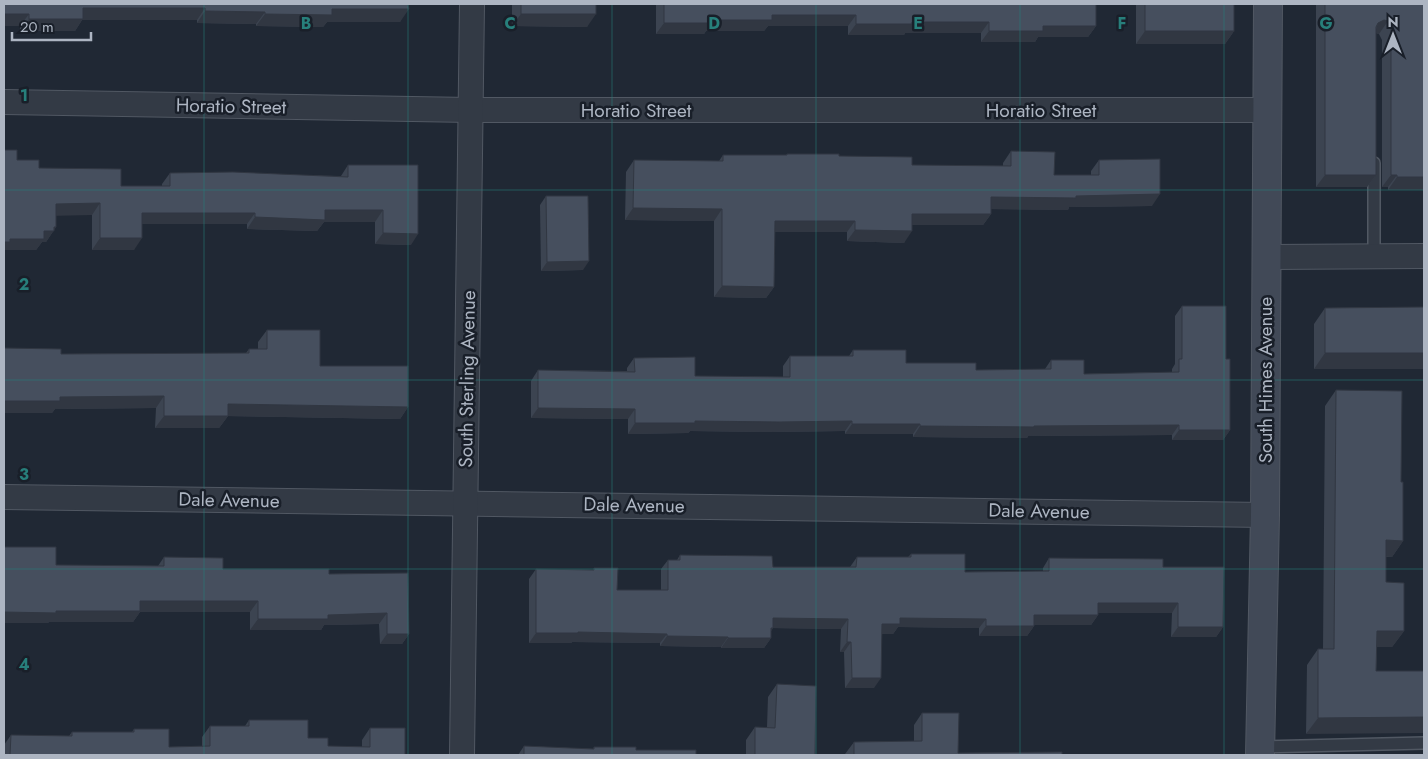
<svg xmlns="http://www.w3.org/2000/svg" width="1428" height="759" font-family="Jost,sans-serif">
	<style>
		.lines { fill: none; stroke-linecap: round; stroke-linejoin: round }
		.lane-casing { stroke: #515863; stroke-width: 14 }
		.street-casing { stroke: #515863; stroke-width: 26 }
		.secondary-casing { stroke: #515863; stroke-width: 30 }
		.lane { stroke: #333a45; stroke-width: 11 }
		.street { stroke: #333a45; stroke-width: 24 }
		.secondary { stroke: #414957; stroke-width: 28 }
		.wall { fill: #3c4451 }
		.shaded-wall { fill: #313742 }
		.building { fill: #464f5e; stroke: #313742 }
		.grid { fill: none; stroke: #277f7b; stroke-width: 1; stroke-opacity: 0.55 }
		.labels { text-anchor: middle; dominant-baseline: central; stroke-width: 5; stroke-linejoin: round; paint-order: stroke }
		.street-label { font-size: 19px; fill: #adb5c2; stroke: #191f29 }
		.grid-label { font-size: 16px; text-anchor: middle; font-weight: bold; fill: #277f7b; stroke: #191f29; stroke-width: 5; stroke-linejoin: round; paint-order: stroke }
	</style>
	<rect width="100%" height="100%" fill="#202834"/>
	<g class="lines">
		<g class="lane-casing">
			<g id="lane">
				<path d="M1374,163V256"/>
				<path d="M1260,747L1424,743"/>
			</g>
		</g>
		<g class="street-casing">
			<g id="street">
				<path d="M4,102L470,110H1267"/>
				<path d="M1266,257L1424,256"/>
				<path d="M4,497L1265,515"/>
				<path d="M462,755L472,4"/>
			</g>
		</g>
		<g class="secondary-casing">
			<path id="secondary" d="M1260,755L1265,515L1268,4"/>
		</g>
		<use href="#lane" class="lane"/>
		<use href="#street" class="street"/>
		<use href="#secondary" class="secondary"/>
	</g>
	<g class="wall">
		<path d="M4,4H408L400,22H327L323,27L256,26V24L197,23V20H82L75,31H20V26Z"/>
		<path d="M512,4H596L587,27L512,26Z"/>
		<path d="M656,4H1096V26L1088,37H1038L1035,42H981V33H905L904,35H848V26H768L764,31H706L704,34H656Z"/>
		<path d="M1136,4H1234V31L1225,44H1136Z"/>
		<path d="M1317,4H1424V190H1388V187H1382V40L1379,34L1376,33V175L1367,187H1316V5Z"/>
		<path d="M1011,151L1054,175H1091V171L1099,160L1152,206L1069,207L1068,210L991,209V214L983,225H912L904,243L847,241V232H775L774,287L766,298L714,297V221L625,220L626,172L634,160L719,161L723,155H786L787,154L839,156L912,165L1003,166V163Z"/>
		<path d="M17,160L39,168L121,186H162V184L170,173L341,176L348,165L411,245L375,244V222H324L317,231L247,229V224H142L134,250H92V215H56V227L46,242H42L36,250H4Z"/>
		<path d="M546,196L583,270L541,271L540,205Z"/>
		<path d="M1182,306L1226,359L1230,430L1223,440H1172V435L1028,436L1027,438L913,437V434H845V431L772,432L690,431L688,433L628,434V419L531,418V381L538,370L627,371V368L634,358L695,376L783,377V366L790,356H849L853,350L906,363L976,370L1045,369L1051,360L1084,374L1172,372V369L1175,364V316Z"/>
		<path d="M1424,307V369H1314V324L1325,308Z"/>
		<path d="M267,330L320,366L408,407L400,419L228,416L219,428H155L156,408L55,409L52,413L61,354L246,353L249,349H258V342Z"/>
		<path d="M1336,390L1401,482L1403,541L1392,557H1386V582L1404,631L1392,647H1377L1376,671L1306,734L1307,665L1318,649H1323L1325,406Z"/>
		<path d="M911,554L965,572L1043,571V568L1049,558L1163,567L1223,627L1216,637H1171L1172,613H1098V615L1091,625H1034V626L1027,636H979V628L898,627L893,634H882L874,688H845L844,652H840L841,629L773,628L771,631V638L764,648H721V647L660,646V643L572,642L571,643H529V579L536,569L593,570L594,568L617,590H661V569L668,560H677L680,555L773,567H850L857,557H908Z"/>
		<path d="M164,557L223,569L329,574L408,573L409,634L402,644H380L379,624L324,625L321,630H250V612H140L133,622H49L48,623L56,565L158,566Z"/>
		<path d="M777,684L815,755H746V740L755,727H767L768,697Z"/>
		<path d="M922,713L958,753L1062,755H845V754L854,742L914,741V725Z"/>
		<path d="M249,720L308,738L328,746L362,747V740L370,728L405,755H4V745L11,735L69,736L72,732H132L134,729L169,747L202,746V737L210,726H245Z"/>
		<path d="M524,746L593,749L594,747L696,755H518Z"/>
	</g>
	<g class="shaded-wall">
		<path d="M83,8H205L197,20H82L75,31H20L29,19Z"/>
		<path d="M332,9H409L400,22H327L323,27L256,26L265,14Z"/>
		<path d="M205,11L265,12L256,24L197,23Z"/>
		<path d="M4,14H29L20,26H4Z"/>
		<path d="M521,14H596L587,27L512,26Z"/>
		<path d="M772,15H856L848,26H768L764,31H706L704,34H656L664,23L712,20Z"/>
		<path d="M1384,20L1388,21L1379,34L1375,33L1378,23Z"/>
		<path d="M912,22H989L981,33H905L904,35H848L856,24Z"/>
		<path d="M1043,26H1096L1088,37H1038L1035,42H981L989,31Z"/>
		<path d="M1145,31H1234L1225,44H1136Z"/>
		<path d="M1325,175H1376L1367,187H1316Z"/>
		<path d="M1391,175H1397L1388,187H1382Z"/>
		<path d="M1397,177H1424V190H1388Z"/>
		<path d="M1160,194L1152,206L1069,207L1068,210L983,209L991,197Z"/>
		<path d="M100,203L92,215L48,216L56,204Z"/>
		<path d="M633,208L722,209L714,221L625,220Z"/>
		<path d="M325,210H383L375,222H324L317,231L247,229L255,217Z"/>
		<path d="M142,213H255L247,224H135Z"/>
		<path d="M912,214H991L983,225H904Z"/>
		<path d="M775,221H855L847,232H767Z"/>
		<path d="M54,227H56L46,242H42L36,250H4V251V242L10,239L44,231Z"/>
		<path d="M855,230L912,231L904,243L847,241Z"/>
		<path d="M383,233L418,234L411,245L375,244Z"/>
		<path d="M100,238H142L134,250H92Z"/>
		<path d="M589,261L583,270L541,271L547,262Z"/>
		<path d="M722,286L774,287L766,298L714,297Z"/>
		<path d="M1325,353H1424V369H1314Z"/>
		<path d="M164,396L156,408L55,409L52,413H4V401L60,397Z"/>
		<path d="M228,404L408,407L400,419L219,416Z"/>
		<path d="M538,408L635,409L628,419L531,418Z"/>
		<path d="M164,416H228L219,428H155Z"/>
		<path d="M695,421H852L845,431L772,432L690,431L688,433L628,434L635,423Z"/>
		<path d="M852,424H920L913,434H845Z"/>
		<path d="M1179,425L1172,435L1028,436L1027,438L913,437L920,426Z"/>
		<path d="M1179,430H1230L1223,440H1172Z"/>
		<path d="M1386,540L1403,541L1392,557L1375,556Z"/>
		<path d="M140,601H258L250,612H140L133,622H49L48,623H4V612L56,611Z"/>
		<path d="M1098,603H1178L1172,613H1091Z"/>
		<path d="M387,613L379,624L324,625L321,630H250L258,619L328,615Z"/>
		<path d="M1034,615H1098L1091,625H1027Z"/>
		<path d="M773,618L848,619L841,629L766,628Z"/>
		<path d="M900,618L986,619L979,628L898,627L893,634H875L882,624Z"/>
		<path d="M986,626H1034L1027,636H979Z"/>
		<path d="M1178,627H1223L1216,637H1171Z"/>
		<path d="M771,628H773L767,638H771L764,648H721L728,638Z"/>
		<path d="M1377,631H1404L1392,647H1366Z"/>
		<path d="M578,632L667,634L660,643L572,642L571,643H529L536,633Z"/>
		<path d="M387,634H409L402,644H380Z"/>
		<path d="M667,636L728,637L721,647L660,646Z"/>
		<path d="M847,642H851L844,652H840Z"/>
		<path d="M852,678H881L874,688H845Z"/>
		<path d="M1424,717V733L1306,734L1318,718Z"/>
	</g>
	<g class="building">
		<path d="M4,4H408L409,9H332V15L265,14V12L205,11V8H83V19H29V14H4Z"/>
		<rect x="521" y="4" width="75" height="10"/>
		<path d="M664,4H1096V26H1043V31H989V22H912V24H856V15H772V20H712V23H664Z"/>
		<rect x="1145" y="4" width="89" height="27"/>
		<path d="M1325,4H1424V177H1397V175H1391V27L1388,21L1384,20L1378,23L1376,27V175H1325Z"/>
		<path d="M4,150H17V160H39V168L121,169V186H170V173L233,172L348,177V165H418V234L383,233V210H325V220L255,217V213H142V238H100V203L56,204V227H54V231H44V239H10V242H4Z"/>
		<path d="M1011,151L1055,152L1054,175H1099V160L1160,159V194L1076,196V198L991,197V214H912V231L855,230V221H775L774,287L722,286V209L633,208L634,160L723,161V155H787V154H839V156L912,157V165L1011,166Z"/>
		<path d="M546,196H588L589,261L547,262Z"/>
		<path d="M1182,306H1226V359H1230V430H1179V425L1034,426V427L920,426V424H852V421L779,422L695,421V423H635V409L538,408V370L635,372L634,358L695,357V376L790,377V356H853V350H906V363H976V370L1051,369V360H1084V374L1179,372V359H1182Z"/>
		<path d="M1424,307V353H1325V308Z"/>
		<path d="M267,330H320V366H408V407L228,404V416H164V396L60,397V401H4V348L61,349V354L249,353V349H267Z"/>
		<path d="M1336,390L1402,391L1401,482H1403V541L1386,540V582L1404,583V631H1377L1376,671H1424V717L1318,718V649H1334Z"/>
		<path d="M4,547H56V565L164,566V557L223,558V569H329V574L408,573L409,634H387V613L328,615V619H258V601H140V611H56V613L4,612Z"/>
		<path d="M911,554H965V572L1049,571V558L1163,559V567H1224L1223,627H1178V603H1098V615H1034V626H986V619L900,618V624H882L881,678H852L851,642H847L848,619L773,618V628H771V638H728V637L667,636V634L578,632V633H536V569L594,570V568H618L617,590H668V560H680V555L772,556L773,567H856L857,557H911Z"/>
		<path d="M777,684L816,686L815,755H755V727L775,728Z"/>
		<path d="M922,713H959L958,753L1062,752V755H854V742L922,741Z"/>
		<path d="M249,720H308V738H328V746L370,747V728H405V755H10L11,735L72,736V732H134V729H169V747L210,746V726H249Z"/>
		<path d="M524,746L594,749V747H636V750H696V755H524Z"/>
	</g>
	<path class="grid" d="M204,4V755M408,4V755M612,4V755M816,4V755M1020,4V755M1224,4V755M4,190H1424M4,380H1424M4,569H1424"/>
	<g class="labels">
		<g class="street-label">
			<text transform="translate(231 106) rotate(1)">Horatio Street</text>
			<text x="636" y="110">Horatio Street</text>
			<text x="1041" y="110">Horatio Street</text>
			<text transform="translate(467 379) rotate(-89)">South Sterling Avenue</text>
			<text transform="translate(1265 380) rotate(-90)">South Himes Avenue</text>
			<text transform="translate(229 500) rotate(1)">Dale Avenue</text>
			<text transform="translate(634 505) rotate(1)">Dale Avenue</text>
			<text transform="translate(1039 511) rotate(1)">Dale Avenue</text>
		</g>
	</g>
	<g class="grid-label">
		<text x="306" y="29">B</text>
		<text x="510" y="29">C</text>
		<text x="714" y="29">D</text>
		<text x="918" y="29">E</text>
		<text x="1122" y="29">F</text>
		<text x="1326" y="29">G</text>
		<text x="24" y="101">1</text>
		<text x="24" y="290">2</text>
		<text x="24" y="480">3</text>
		<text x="24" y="670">4</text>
	</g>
	<rect width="1428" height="759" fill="none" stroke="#adb5c2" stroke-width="10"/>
	<g transform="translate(1393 35)" stroke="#191f29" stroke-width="4" paint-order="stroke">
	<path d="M0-4L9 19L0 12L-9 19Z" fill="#adb5c2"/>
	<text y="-8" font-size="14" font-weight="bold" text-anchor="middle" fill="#adb5c2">N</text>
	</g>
	<path d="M12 32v8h79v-8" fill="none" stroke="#adb5c2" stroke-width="2.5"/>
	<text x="20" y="32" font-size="15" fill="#adb5c2" stroke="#191f29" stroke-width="4" paint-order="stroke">20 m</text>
</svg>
